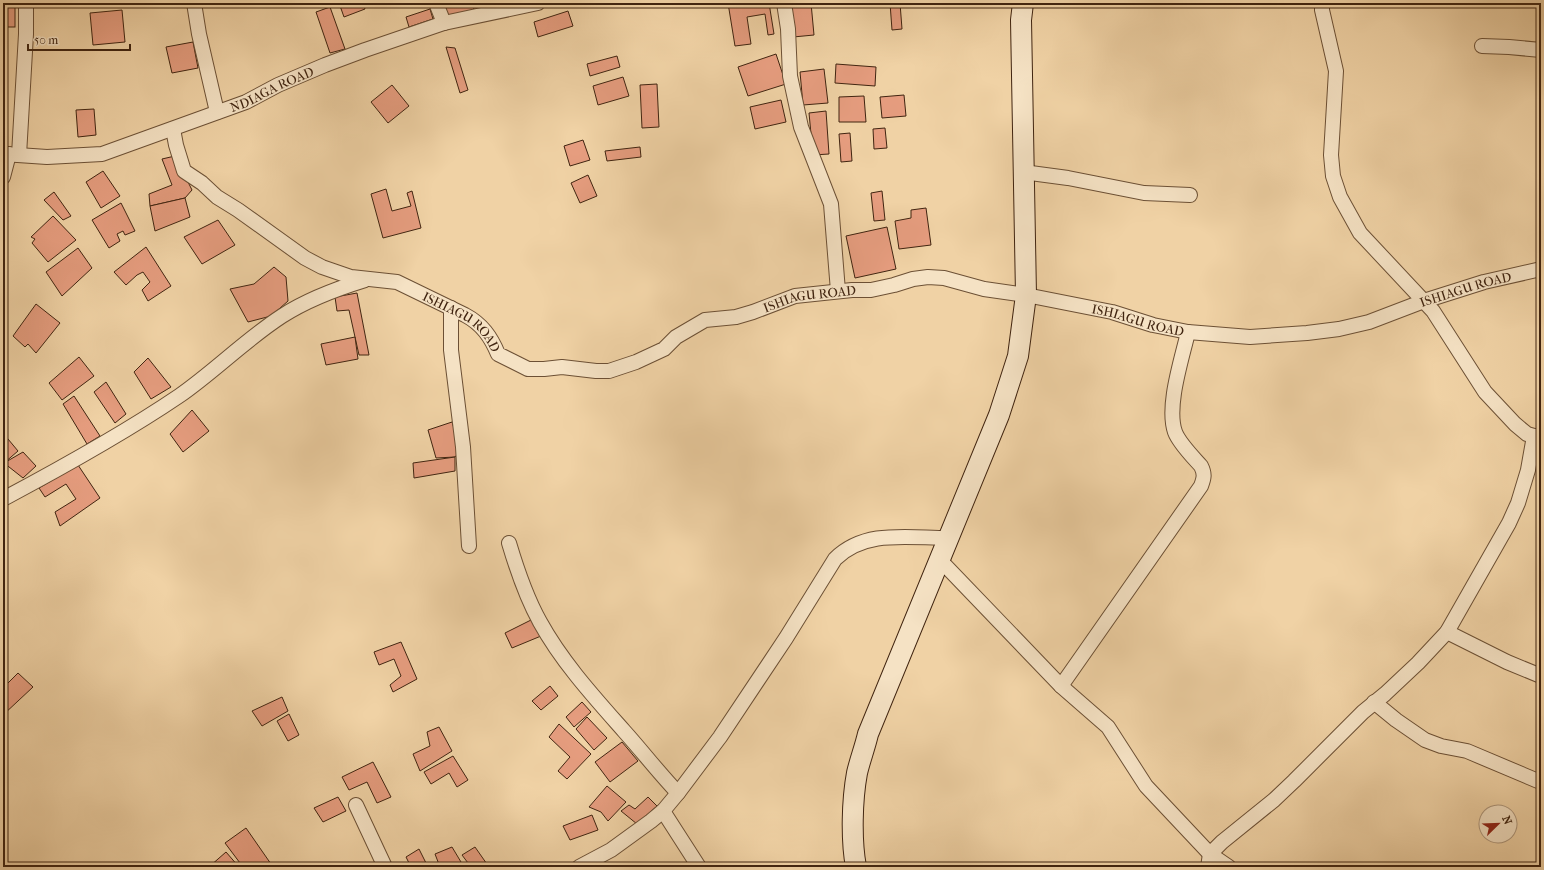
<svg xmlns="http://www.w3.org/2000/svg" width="1544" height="870" font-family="'IM FELL French Canon',serif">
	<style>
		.building { fill: #e69d7f; stroke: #402410 }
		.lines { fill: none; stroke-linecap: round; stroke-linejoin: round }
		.minor-casing { stroke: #6c5035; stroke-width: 16 }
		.secondary-casing { stroke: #402410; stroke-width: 22 }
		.minor { stroke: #f5e2c4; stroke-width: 14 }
		.secondary { stroke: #f5e2c4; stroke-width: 20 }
		.labels { text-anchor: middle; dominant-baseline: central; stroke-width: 3; stroke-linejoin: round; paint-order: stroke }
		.street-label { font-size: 13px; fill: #402410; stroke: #f5e2c4 }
	</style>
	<rect width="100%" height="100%" fill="#f0d2a5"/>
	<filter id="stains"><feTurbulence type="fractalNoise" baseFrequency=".005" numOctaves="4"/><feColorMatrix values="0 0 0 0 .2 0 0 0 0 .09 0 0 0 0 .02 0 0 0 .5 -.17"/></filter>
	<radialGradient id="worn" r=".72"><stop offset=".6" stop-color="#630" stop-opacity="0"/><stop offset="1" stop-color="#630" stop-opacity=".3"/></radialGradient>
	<g class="building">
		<rect x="3" y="3" width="12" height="24"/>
		<path d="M339,3H363L365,9L344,17Z"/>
		<path d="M440,3H472L474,9L446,20Z"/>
		<path d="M728,3H769L774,34L768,35L765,14L747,17L751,44L735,46Z"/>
		<path d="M790,3H811L814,35L793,37Z"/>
		<path d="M890,3H900L902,29L892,30Z"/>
		<path d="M330,7L345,49L330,53L316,12Z"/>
		<path d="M430,9L433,19L409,27L406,17Z"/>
		<path d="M122,10L125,42L93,45L90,13Z"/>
		<path d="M568,11L573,26L538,37L534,22Z"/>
		<path d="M193,42L198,68L172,73L166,47Z"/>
		<path d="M446,47L455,48L468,90L460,93Z"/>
		<path d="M776,54L786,84L748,96L738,67Z"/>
		<path d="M617,56L620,67L590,76L587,64Z"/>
		<path d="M836,64L876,67L875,86L835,83Z"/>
		<path d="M824,69L828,103L803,105L800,72Z"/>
		<path d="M623,77L629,96L598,105L593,86Z"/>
		<path d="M657,84L659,127L642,128L640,85Z"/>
		<path d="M392,85L409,106L388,123L371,102Z"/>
		<path d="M904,95L906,116L882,118L880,97Z"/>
		<path d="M864,96L866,122H839V97Z"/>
		<path d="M781,100L786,122L755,129L750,107Z"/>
		<path d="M94,109L96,135L78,137L76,110Z"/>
		<path d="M826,111L829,154L813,155L809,113Z"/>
		<path d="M885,128L887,148L874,149L873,129Z"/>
		<path d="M850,133L852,161L841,162L839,134Z"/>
		<path d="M583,140L590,160L570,166L564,146Z"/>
		<path d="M640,147L641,157L607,161L605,151Z"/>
		<path d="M175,156L192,190L185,198L150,206L149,194L172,185L162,159Z"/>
		<path d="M103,171L120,196L101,208L86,182Z"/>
		<path d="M588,175L597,196L580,203L571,183Z"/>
		<path d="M386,189L392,211L411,206L407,193L412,191L421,228L383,238L371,194Z"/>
		<path d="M882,191L885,220L874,221L871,193Z"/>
		<path d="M54,192L71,216L63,220L44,200Z"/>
		<path d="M185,198L190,217L155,231L150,206Z"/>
		<path d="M121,203L135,231L125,235L123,231L117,234L120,241L109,248L92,220Z"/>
		<path d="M926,208L931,245L899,249L895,221L911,218V210Z"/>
		<path d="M53,216L76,240L48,262L32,243L35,239L31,237Z"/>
		<path d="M218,220L235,245L202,264L184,237Z"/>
		<path d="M887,227L896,269L855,278L846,236Z"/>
		<path d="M146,247L171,286L148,301L142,290L150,282L143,272L137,275L126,285L114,272Z"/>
		<path d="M78,248L92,268L62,296L46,272Z"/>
		<path d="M274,267L286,277L288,301L271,316L248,322L230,289L254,284Z"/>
		<path d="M357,293L369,355H359L349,310L337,311L335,297Z"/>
		<path d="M36,304L60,323L36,353L28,344L25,347L13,336Z"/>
		<path d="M355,337L358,359L326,365L321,344Z"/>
		<path d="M79,357L94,376L62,400L49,383Z"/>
		<path d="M148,358L171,387L151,399L134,372Z"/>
		<path d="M106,382L126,414L115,423L94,392Z"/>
		<path d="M74,396L100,436L87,444L63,404Z"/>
		<path d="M192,410L209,431L183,452L170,434Z"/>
		<path d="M452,422L461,450L455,457L436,458L428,430Z"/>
		<path d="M3,433L18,451L4,463L3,462Z"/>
		<path d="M23,452L36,466L23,478L4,463Z"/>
		<path d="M455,457V471L414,478L413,463Z"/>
		<path d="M78,465L100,498L60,526L55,512L76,499L66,484L45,497L39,488Z"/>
		<path d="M531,620L541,636L512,648L505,633Z"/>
		<path d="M401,642L417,679L393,692L390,685L401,676L394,659L379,665L374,652Z"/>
		<path d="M18,673L33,687L3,715V688Z"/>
		<path d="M550,686L558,696L541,710L532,701Z"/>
		<path d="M282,697L288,711L262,726L252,711Z"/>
		<path d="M582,702L591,712L574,727L566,717Z"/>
		<path d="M289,714L299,735L288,741L277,721Z"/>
		<path d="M587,717L607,738L594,750L576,729Z"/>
		<path d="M559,724L591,754L567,779L558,771L570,757L549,737Z"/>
		<path d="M439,727L452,751L420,771L413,754L430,746L427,732Z"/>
		<path d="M622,742L638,761L610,782L595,762Z"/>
		<path d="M453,756L468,780L457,787L449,773L431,784L424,772Z"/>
		<path d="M373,762L391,797L377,803L367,782L349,790L342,777Z"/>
		<path d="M607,786L626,802L608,821L601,812L589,807Z"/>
		<path d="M338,797L346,811L323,822L314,808Z"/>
		<path d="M648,797L657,806L637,824L621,811L629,805L635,809Z"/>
		<path d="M592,815L598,830L570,840L563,826Z"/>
		<path d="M246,828L271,864L267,867H243L225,843Z"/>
		<path d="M452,847L464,867H440L435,854Z"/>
		<path d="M475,847L489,867H471L462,855Z"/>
		<path d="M419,849L428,867H411L406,857Z"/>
		<path d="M226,852L239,867H211L210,866Z"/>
	</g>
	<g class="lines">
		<g class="minor-casing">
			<g id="minor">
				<path d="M194,3L199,34L217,112"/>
				<path d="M436,3L444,23"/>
				<path d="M784,3L788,29L790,76L801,127L831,204L838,291"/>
				<path d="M1322,3V10L1336,71L1331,155L1333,176L1340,197L1360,233L1433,311L1485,392L1515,424L1527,434L1541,438"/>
				<path d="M1482,46L1509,47L1541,50"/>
				<path id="s1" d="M173,129L176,145L184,171L202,183L217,197L238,210L305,258L322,267L351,277L397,282L465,315C482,324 491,337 498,354L528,369H544L562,367L596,371H609L636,362L664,349L676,337L705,320L736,317L753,312L795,296L852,290H871L894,285L913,279L928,277L944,278L984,289L1026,295L1112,312L1153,325L1188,332L1250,337L1307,333L1339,329L1369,322L1424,301L1484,282L1541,269"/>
				<path id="s2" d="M3,154L47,157L102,154L246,102L278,85L325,65L365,50L444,23L538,3"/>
				<path d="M19,155L26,34V3"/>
				<path d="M1023,172L1068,178L1144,193L1190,195"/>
				<path d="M3,177L9,154"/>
				<path d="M451,308V350L463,447L469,546"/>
				<path d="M3,499C63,467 123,434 179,396C215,371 245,340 282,316C305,301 339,288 365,280"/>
				<path d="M509,543C517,570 526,597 540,622C562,662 594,697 624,731C642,751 659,773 678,793"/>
				<path d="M940,560L1061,686L1108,727L1146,786L1210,854L1229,867"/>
				<path d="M1447,632L1507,662L1541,676"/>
				<path d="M1061,686L1201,486C1204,478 1205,474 1201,466C1193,457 1179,443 1175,432C1166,406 1182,359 1188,332"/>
				<path d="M1374,702L1396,720L1425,740L1441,746L1467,751L1538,781"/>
				<path d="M356,805L385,867"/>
				<path d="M663,811L699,867"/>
				<path d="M579,867L611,850L651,821L663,811L678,793L720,737L786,638L835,559C865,529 909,538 948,538"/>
				<path d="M1208,867L1210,854L1222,842L1274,800L1294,781L1363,712L1385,694L1418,663L1447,632L1509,523L1518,503L1528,470L1534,436"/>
			</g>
		</g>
		<g class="secondary-casing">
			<path id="secondary" d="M856,867C851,840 852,800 857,773C860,760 865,747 868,734L999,415L1018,356L1026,295L1021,20L1023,3"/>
		</g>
		<use href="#minor" class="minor"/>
		<use href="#secondary" class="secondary"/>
	</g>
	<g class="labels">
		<g class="street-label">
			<text stroke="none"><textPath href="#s2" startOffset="281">NDIAGA ROAD</textPath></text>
			<text stroke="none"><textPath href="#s1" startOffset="1421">ISHIAGU ROAD</textPath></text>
			<text stroke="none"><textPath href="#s1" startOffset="749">ISHIAGU ROAD</textPath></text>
			<text stroke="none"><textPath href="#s1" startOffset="1085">ISHIAGU ROAD</textPath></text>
			<text stroke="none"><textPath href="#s1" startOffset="366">ISHIAGU ROAD</textPath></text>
		</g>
	</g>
	<rect width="1544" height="870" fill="none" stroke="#f0d2a5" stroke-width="16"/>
	<rect x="4" y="4" width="1536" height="862" fill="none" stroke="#402410" stroke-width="2"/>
	<rect x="8" y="8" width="1528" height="854" fill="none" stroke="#402410"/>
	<g transform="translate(1498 824) rotate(67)"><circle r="19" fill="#f5e2c4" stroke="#ad967c"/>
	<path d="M0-3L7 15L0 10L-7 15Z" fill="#8f2418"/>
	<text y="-6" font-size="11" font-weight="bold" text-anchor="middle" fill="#402410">N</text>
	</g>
	<path d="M28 44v6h102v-6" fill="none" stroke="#402410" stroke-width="2"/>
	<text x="34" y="44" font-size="12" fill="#402410" stroke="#f5e2c4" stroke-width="3" paint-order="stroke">50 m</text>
	<rect width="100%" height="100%" filter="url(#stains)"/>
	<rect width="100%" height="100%" fill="url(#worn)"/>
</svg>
